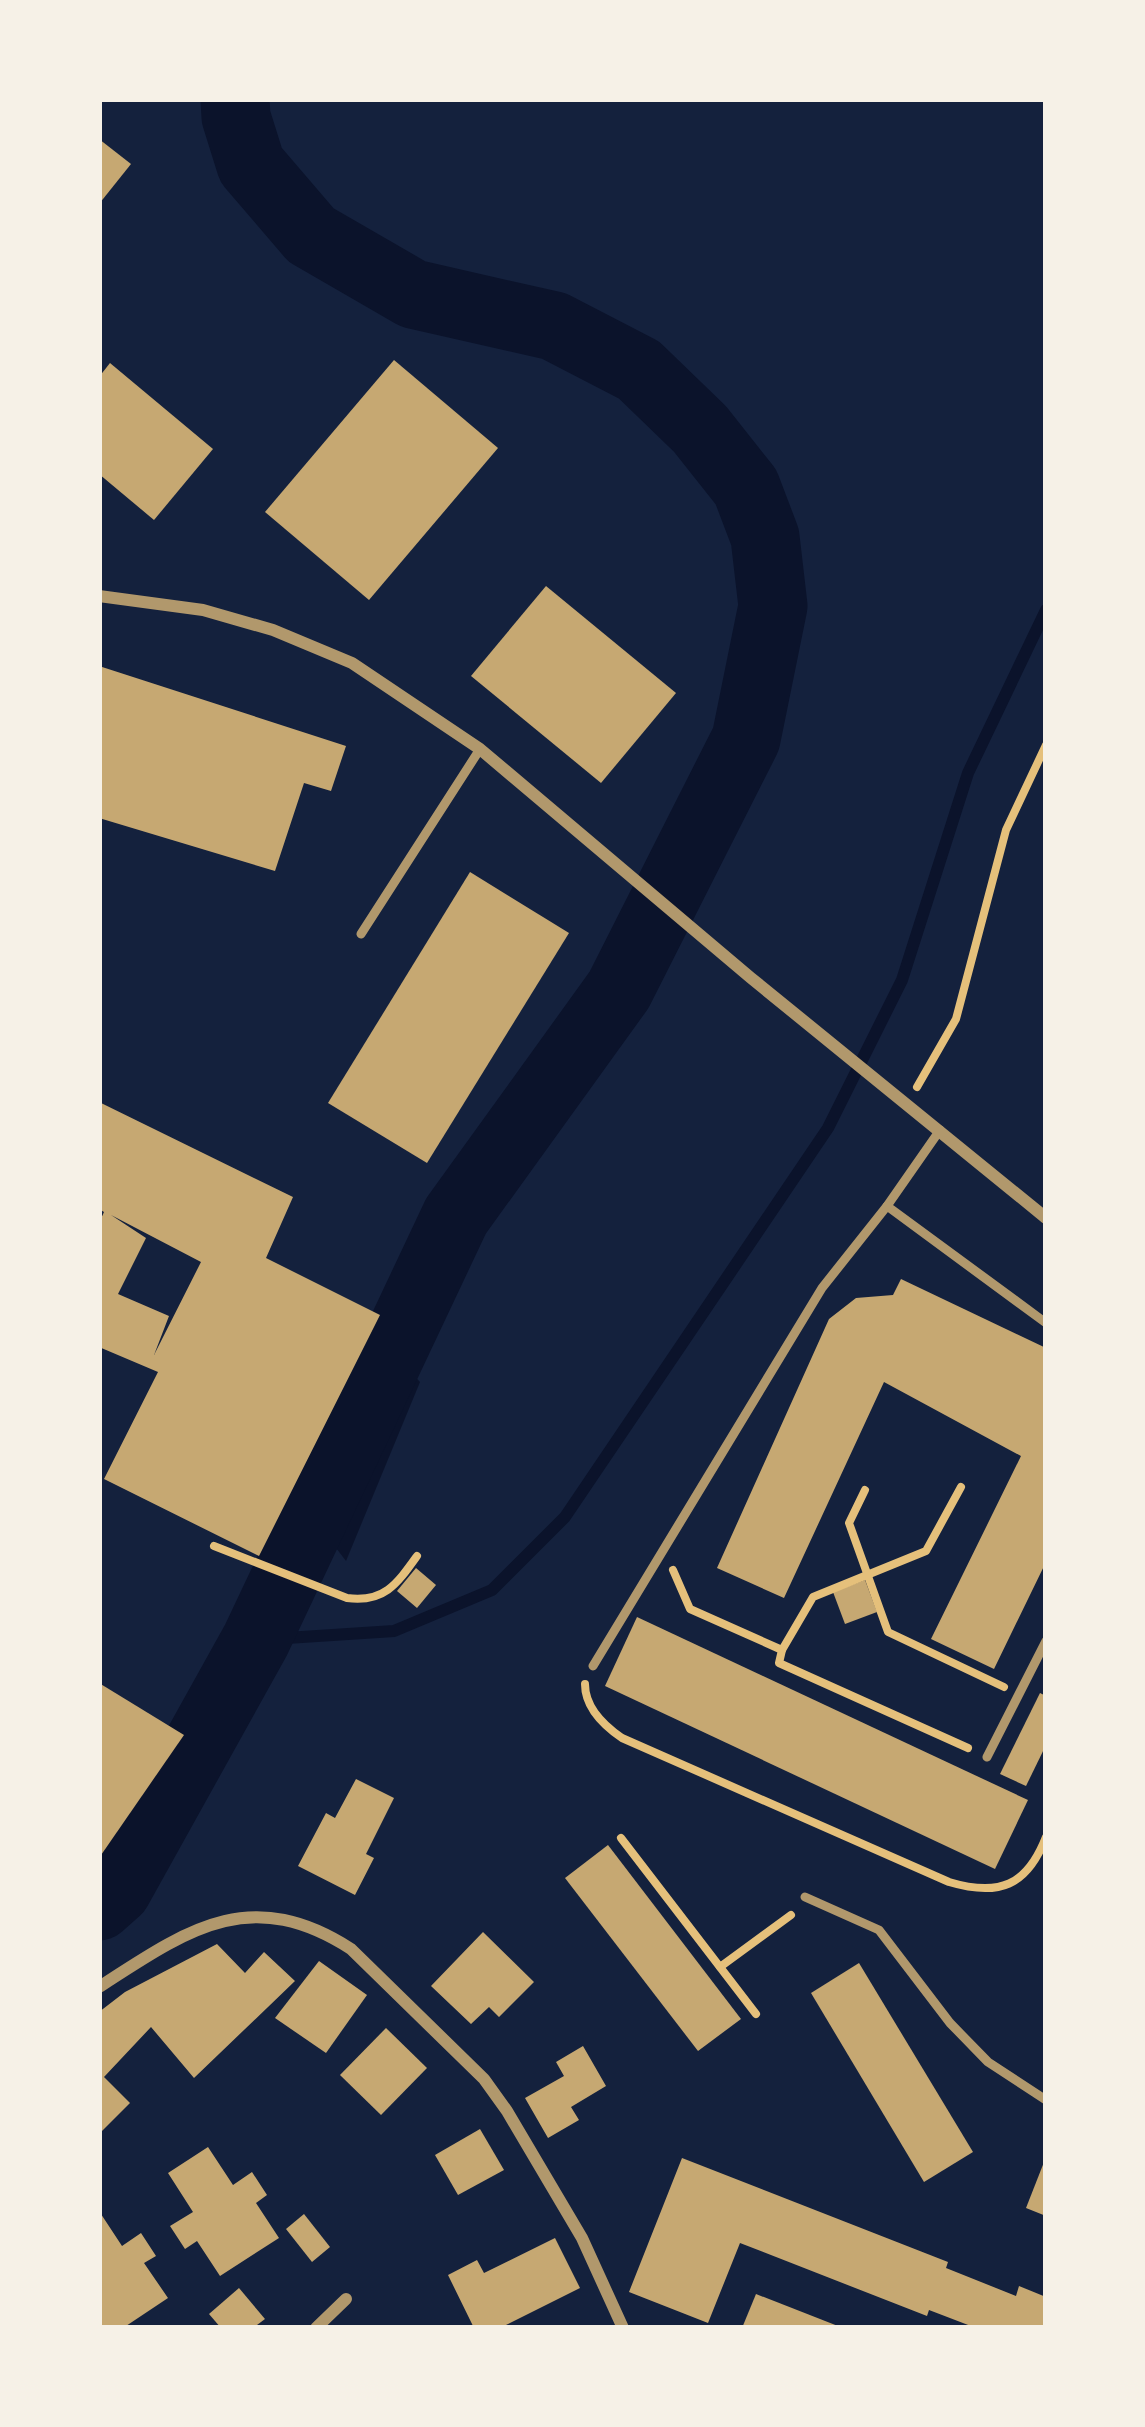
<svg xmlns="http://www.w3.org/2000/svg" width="1145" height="2427" font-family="'Asap Condensed',sans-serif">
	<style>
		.water { fill: #0b132b }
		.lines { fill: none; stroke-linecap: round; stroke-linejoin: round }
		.stream { stroke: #0b132b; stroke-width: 12 }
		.river { stroke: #0b132b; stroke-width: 69 }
		.building { fill: #c6a872; fill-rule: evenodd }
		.path { stroke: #e5c07b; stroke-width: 8 }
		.service { stroke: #b1986c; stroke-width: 9 }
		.minor { stroke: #b1986c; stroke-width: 12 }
	</style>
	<rect width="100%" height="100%" fill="#14213d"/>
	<path class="water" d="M378,1336L420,1382L346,1561L307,1510Z"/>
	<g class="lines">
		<path class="stream" d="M256,1640L394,1631L492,1590L565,1517L828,1128L902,980L968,773L1046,610"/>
		<path class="river" d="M99,1906L117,1890L256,1640L456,1216L619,990L746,739L773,606L765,537L746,487L700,429L639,370L554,326L413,294L311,235L251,165L236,117L235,99"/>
	</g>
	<g class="building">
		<path d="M99,139L131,164L99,204Z"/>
		<path d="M394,360L498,448L369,600L265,512Z"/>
		<path d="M110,363L213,449L154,520L99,474V377Z"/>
		<path d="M546,586L676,693L601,783L471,676Z"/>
		<path d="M99,666L346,746L331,791L304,783L275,871L99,818Z"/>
		<path d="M470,872L569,933L427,1163L328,1103Z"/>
		<path d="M99,1102L293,1197L266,1258L380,1315L259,1556L104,1479L158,1372L99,1347V1223L104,1212L99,1209ZM111,1215L201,1262L154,1355L169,1316L118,1294L146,1238Z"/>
		<path d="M901,1279L1046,1348V1562L994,1669L931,1639L1021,1456L884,1382L784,1598L717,1568L829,1319L856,1298L893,1295Z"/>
		<path d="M416,1568L436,1585L417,1608L397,1591Z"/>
		<path d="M865,1580L877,1612L845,1624L833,1592Z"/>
		<path d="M637,1617L1028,1800L995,1869L605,1686Z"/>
		<path d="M99,1683L184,1735L99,1858Z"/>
		<path d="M1040,1693L1046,1696V1745L1026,1786L1000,1774Z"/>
		<path d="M356,1779L394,1798L366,1854L374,1858L355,1895L298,1866L326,1813L335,1818Z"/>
		<path d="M608,1845L741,2019L698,2051L565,1878Z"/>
		<path d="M483,1932L534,1982L499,2017L489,2007L471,2024L431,1986Z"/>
		<path d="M217,1944L245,1973L264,1952L295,1981L194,2078L151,2027L104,2077L130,2103L99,2134V2012L125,1992Z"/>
		<path d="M319,1961L367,1995L326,2053L275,2018Z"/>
		<path d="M859,1963L973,2152L924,2182L811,1993Z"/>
		<path d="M386,2028L427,2068L381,2115L340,2075Z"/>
		<path d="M583,2046L606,2086L571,2107L579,2120L548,2138L525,2098L564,2076L556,2062Z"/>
		<path d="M480,2129L504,2170L458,2195L435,2155Z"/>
		<path d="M208,2147L233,2185L252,2172L267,2195L256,2203L279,2238L220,2276L197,2241L185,2249L170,2226L193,2212L168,2173Z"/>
		<path d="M1046,2157V2216L1026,2208Z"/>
		<path d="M682,2158L948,2262L946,2268L1016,2296L1019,2286L1046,2297V2328H976L929,2310L927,2316L740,2243L708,2323L629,2292Z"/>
		<path d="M99,2211L122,2246L141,2233L156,2256L144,2263L168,2298L123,2328H103L99,2322Z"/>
		<path d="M304,2214L330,2247L312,2262L286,2229Z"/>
		<path d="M555,2238L580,2288L500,2328H474L448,2275L477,2260L484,2273Z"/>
		<path d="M239,2288L265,2319L253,2328H221L209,2314Z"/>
		<path d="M756,2294L843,2328H742Z"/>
	</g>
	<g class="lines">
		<g class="path">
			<path d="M917,1087L956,1019L1006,830L1046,745"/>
			<path d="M865,1490L849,1523L888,1632L1004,1687"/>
			<path d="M214,1546L347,1598C384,1603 397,1584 417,1556"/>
			<path d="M673,1570L690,1609L782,1650L779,1663L968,1748"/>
			<path d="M782,1650L813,1597L926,1551L961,1487"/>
			<path d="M585,1684C585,1708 603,1725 622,1738L949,1882C999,1897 1027,1886 1046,1837"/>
			<path d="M621,1838L756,2014"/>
			<path d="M720,1967L791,1915"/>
		</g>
		<g class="service">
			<path d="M361,934L480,749"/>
			<path d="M940,1130L887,1206L1046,1323"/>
			<path d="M593,1666L822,1288L887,1206"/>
			<path d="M987,1757L1046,1641"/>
			<path d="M805,1897L879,1930L950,2023L988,2062L1046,2100"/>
		</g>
		<g class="minor">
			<path d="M99,596L203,610L273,630L352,663L480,749L751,978L1046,1218"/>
			<path d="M99,1987C187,1930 250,1884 351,1949L484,2079L507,2111L582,2238L623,2328"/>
			<path d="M316,2328L346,2299"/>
		</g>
	</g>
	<rect width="1145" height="2427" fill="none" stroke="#f6f1e7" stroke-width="204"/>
</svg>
